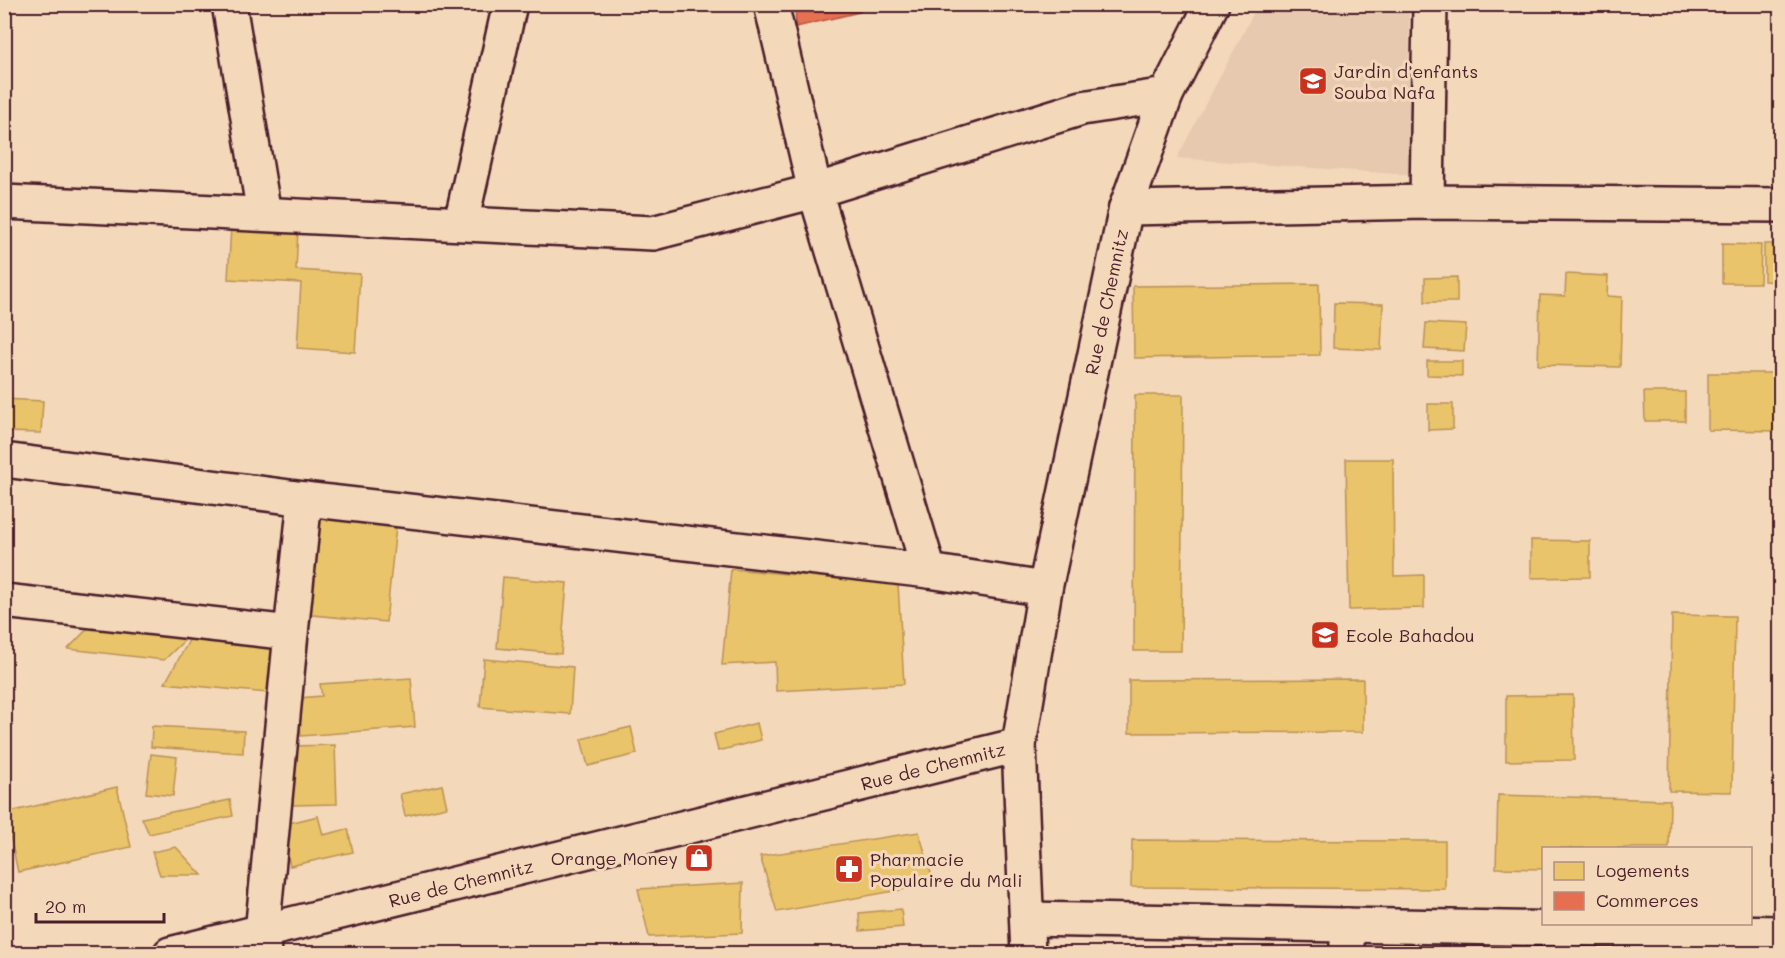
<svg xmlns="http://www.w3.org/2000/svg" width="1785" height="958" font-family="Mali,sans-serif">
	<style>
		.built { fill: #e6c9af }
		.homes { fill: #e9c46a; stroke: #b99257; stroke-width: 1.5 }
		.shops { fill: #e76f51; stroke: #b85746; stroke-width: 1.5 }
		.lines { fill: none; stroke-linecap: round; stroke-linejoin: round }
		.minor-casing { stroke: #4a1f2b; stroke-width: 38 }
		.minor { stroke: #f4d8ba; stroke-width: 33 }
		.labels { text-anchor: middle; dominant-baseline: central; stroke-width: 6; stroke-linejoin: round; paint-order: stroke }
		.poi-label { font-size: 18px; fill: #4a1f2b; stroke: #f4d8ba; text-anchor: start }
		.street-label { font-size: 18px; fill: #4a1f2b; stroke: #f4d8ba }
	</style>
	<rect width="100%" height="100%" fill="#f4d8ba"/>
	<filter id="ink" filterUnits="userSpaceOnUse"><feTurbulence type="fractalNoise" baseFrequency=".0167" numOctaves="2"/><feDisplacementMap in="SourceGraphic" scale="12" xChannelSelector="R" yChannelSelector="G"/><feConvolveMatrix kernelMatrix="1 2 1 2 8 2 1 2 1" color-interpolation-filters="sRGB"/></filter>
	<g filter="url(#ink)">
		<path class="built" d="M1258,5H1409L1410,175L1177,158Z"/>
		<g class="homes">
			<path d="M231,226L298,230L296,270L360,274L355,352L297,348L301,283L228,279Z"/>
			<path d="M1722,244L1761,245L1760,283H1722Z"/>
			<path d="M1764,244H1780V282L1764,281Z"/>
			<path d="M1566,274L1608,276L1607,296L1622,297L1620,367L1538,365L1540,295L1565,296Z"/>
			<path d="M1457,277V302H1425V278Z"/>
			<path d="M1319,284L1320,355L1134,358L1133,286Z"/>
			<path d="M1334,303L1383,304L1381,350L1333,348Z"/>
			<path d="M1426,323L1466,325L1464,351L1424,349Z"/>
			<path d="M1427,361H1462V376L1427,375Z"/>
			<path d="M1708,373H1780V431L1708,430Z"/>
			<path d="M1644,392H1685V421H1645Z"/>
			<path d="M1135,395H1183L1181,651H1134Z"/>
			<path d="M4,399L43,401L41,433L4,432Z"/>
			<path d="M1428,404H1453V429L1428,430Z"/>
			<path d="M1346,459H1393L1394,576L1424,575V608L1349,610Z"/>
			<path d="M311,518L396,526L386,622L302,614Z"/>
			<path d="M1531,540L1590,541V577L1531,578Z"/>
			<path d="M731,569L898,584L904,684L776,691L775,662L722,665Z"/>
			<path d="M503,577L567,583L561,654L497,648Z"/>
			<path d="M1672,615L1735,616L1732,792L1669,791Z"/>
			<path d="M92,624L190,635L164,660L68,649Z"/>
			<path d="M190,639L282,646L278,694L165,683Z"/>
			<path d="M484,659L573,667L570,714L480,707Z"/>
			<path d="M411,678L415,727L301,736L298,698L322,696L320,684Z"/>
			<path d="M1363,679V732L1129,733V680Z"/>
			<path d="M1573,695L1574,760L1506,761V696Z"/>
			<path d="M757,723L761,740L718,751L714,734Z"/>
			<path d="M152,726L244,731L243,753L151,747Z"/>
			<path d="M631,727L637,754L588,766L581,739Z"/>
			<path d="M335,745L337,804L293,805L291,746Z"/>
			<path d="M151,754L177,757L173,796L146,793Z"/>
			<path d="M442,785L447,807L405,816L400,794Z"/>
			<path d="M117,787L131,847L18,872L5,813Z"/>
			<path d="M1498,795L1670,800L1669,848H1544V869L1496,868Z"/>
			<path d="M230,800L233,816L149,834L142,818Z"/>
			<path d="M318,816L323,835L348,829L353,852L290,866L281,825Z"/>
			<path d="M919,832L934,884L777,912L760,856Z"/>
			<path d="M1132,840L1445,841V889L1131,887Z"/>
			<path d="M176,847L202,875H160L152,852Z"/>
			<path d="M743,883L742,933L649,937L638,889Z"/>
			<path d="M901,909L903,927L860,931L859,913Z"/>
		</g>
		<path class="shops" d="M795,4H859L860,12L796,27Z"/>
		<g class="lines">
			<g class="minor-casing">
				<g id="minor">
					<path d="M229,4L264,214"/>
					<path d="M771,4L815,191L929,571L1045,589"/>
					<path d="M4,202L653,233L815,191L1082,108L1166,95"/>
					<path d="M1427,202L1430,4"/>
					<path d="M1126,208L1427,202L1780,205"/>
					<path d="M461,223L510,4"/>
					<path d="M4,460L305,499L929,571"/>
					<path d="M4,601L291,633L262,933L264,952"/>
					<path d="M291,633L305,499"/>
					<path d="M1027,919L1780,933"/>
					<path d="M170,954L1019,745"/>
					<path d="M1028,954L1019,745L1045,589L1126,208L1166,95L1212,4"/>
					<path d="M1347,954V925"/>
				</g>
			</g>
			<use href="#minor" class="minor"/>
		</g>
	</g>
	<defs>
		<g id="school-square" transform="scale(1.5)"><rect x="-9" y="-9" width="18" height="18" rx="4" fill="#c8321e" stroke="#f4d8ba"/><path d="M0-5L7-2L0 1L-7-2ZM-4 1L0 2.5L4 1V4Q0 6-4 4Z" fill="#fff"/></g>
		<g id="shop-square" transform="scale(1.5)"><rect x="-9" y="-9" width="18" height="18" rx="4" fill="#c8321e" stroke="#f4d8ba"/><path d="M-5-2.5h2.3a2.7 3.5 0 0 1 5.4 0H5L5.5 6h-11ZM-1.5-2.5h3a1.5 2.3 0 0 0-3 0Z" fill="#fff"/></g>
		<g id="pharmacy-square" transform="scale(1.5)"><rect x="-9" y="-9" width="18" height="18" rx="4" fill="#c8321e" stroke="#f4d8ba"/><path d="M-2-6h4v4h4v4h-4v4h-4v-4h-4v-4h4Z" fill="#fff"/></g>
	</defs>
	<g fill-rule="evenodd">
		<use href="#school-square" x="1313" y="81"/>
		<use href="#school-square" x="1325" y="635"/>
		<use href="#shop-square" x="699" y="858"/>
		<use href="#pharmacy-square" x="849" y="869"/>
	</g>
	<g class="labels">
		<g class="poi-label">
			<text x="1334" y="71">Jardin d'enfants<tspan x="1334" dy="21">Souba Nafa</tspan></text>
			<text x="1346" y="635">Ecole Bahadou</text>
			<text x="678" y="858" text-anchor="end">Orange Money</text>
			<text x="870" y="859">Pharmacie<tspan x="870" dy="21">Populaire du Mali</tspan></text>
		</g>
		<g class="street-label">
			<text transform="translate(1106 302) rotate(-78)">Rue de Chemnitz</text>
			<text transform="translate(933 766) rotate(-14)">Rue de Chemnitz</text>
			<text transform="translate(461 883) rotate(-14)">Rue de Chemnitz</text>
		</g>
	</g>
	<rect width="1785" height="958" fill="none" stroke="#f4d8ba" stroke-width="24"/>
	<rect x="12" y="12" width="1761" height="934" fill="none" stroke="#4a1f2b" stroke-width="2" filter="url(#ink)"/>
	<rect x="1542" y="847" width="210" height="78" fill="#f4d8ba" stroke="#b08e81" stroke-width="1.5"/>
	<rect x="1554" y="862" width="30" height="18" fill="#e9c46a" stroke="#b08e81" stroke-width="1.5"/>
	<text x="1596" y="877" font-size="18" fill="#4a1f2b">Logements</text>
	<rect x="1554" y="892" width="30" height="18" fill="#e76f51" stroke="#b08e81" stroke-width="1.5"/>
	<text x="1596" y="907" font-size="18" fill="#4a1f2b">Commerces</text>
	<path d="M36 913v9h128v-9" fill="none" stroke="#4a1f2b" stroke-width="3"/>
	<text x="45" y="913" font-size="18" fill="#4a1f2b" stroke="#f4d8ba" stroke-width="4.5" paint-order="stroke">20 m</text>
</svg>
